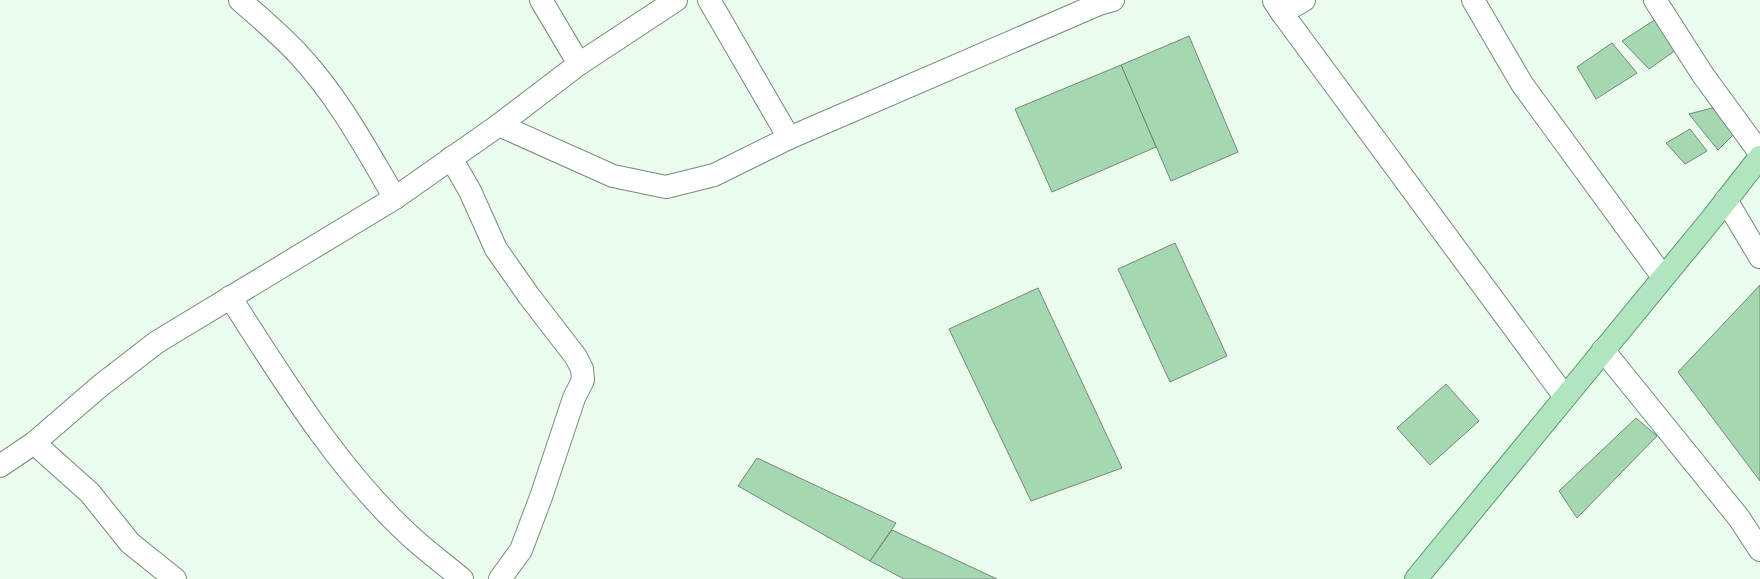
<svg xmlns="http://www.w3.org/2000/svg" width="1760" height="579" font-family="Roboto,sans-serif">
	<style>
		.building { fill: #a5d7b0; stroke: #76887a }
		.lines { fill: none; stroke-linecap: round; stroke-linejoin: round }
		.minor-casing { stroke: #78897b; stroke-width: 24 }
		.major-casing { stroke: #5d9a6e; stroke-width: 24 }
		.minor { stroke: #fff; stroke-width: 22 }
		.major { stroke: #b0e6bf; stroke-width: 22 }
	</style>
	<rect width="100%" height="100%" fill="#e9fced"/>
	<g class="building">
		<path d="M1656,19L1676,50L1649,69L1622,41Z"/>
		<path d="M1189,36L1238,152L1171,181L1121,65Z"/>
		<path d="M1612,43L1637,73L1596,99L1577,67Z"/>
		<path d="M1121,65L1156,147L1052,192L1015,109Z"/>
		<path d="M1712,108L1736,132L1718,150L1689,114Z"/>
		<path d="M1690,129L1707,151L1685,164L1666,143Z"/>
		<path d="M1175,243L1227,356L1170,382L1118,269Z"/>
		<path d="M1760,285V481L1678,372Z"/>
		<path d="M1038,288L1122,468L1031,501L949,329Z"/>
		<path d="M1446,384L1479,421L1430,465L1397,428Z"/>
		<path d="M1636,418L1657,436L1577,518L1559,491Z"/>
		<path d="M757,458L896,523L870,561L738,486Z"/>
		<path d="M892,530L997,579H904L870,561Z"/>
	</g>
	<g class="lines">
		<g class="minor-casing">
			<g id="minor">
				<path d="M240,0C260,18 282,36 300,56C339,98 366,149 395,198"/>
				<path d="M541,0L579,64"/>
				<path d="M709,0L789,138"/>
				<path d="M1473,0L1522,84L1663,277"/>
				<path d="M1655,0L1703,75L1760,153"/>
				<path d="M1274,1L1282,13L1304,0"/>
				<path d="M1282,13L1565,397"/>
				<path d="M499,125L613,176L666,187L714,175L789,138L1099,4L1113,0"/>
				<path d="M451,158L470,191L496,249L529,296L576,357L582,369L583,380L574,398L541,497L521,550L500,579"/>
				<path d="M1726,200L1760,257"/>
				<path d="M230,297C283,379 336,467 408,534C425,550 444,564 462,579"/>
				<path d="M1603,350L1739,518L1760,550"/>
				<path d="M34,443L90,493L130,543L175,579"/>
				<path d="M0,466L34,443L100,386L157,342L395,198L499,125L579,64L676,0"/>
			</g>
		</g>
		<g class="major-casing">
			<path id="major" d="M1416,579L1714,216L1760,157"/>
		</g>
		<use href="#minor" class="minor"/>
		<use href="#major" class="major"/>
	</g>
</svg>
